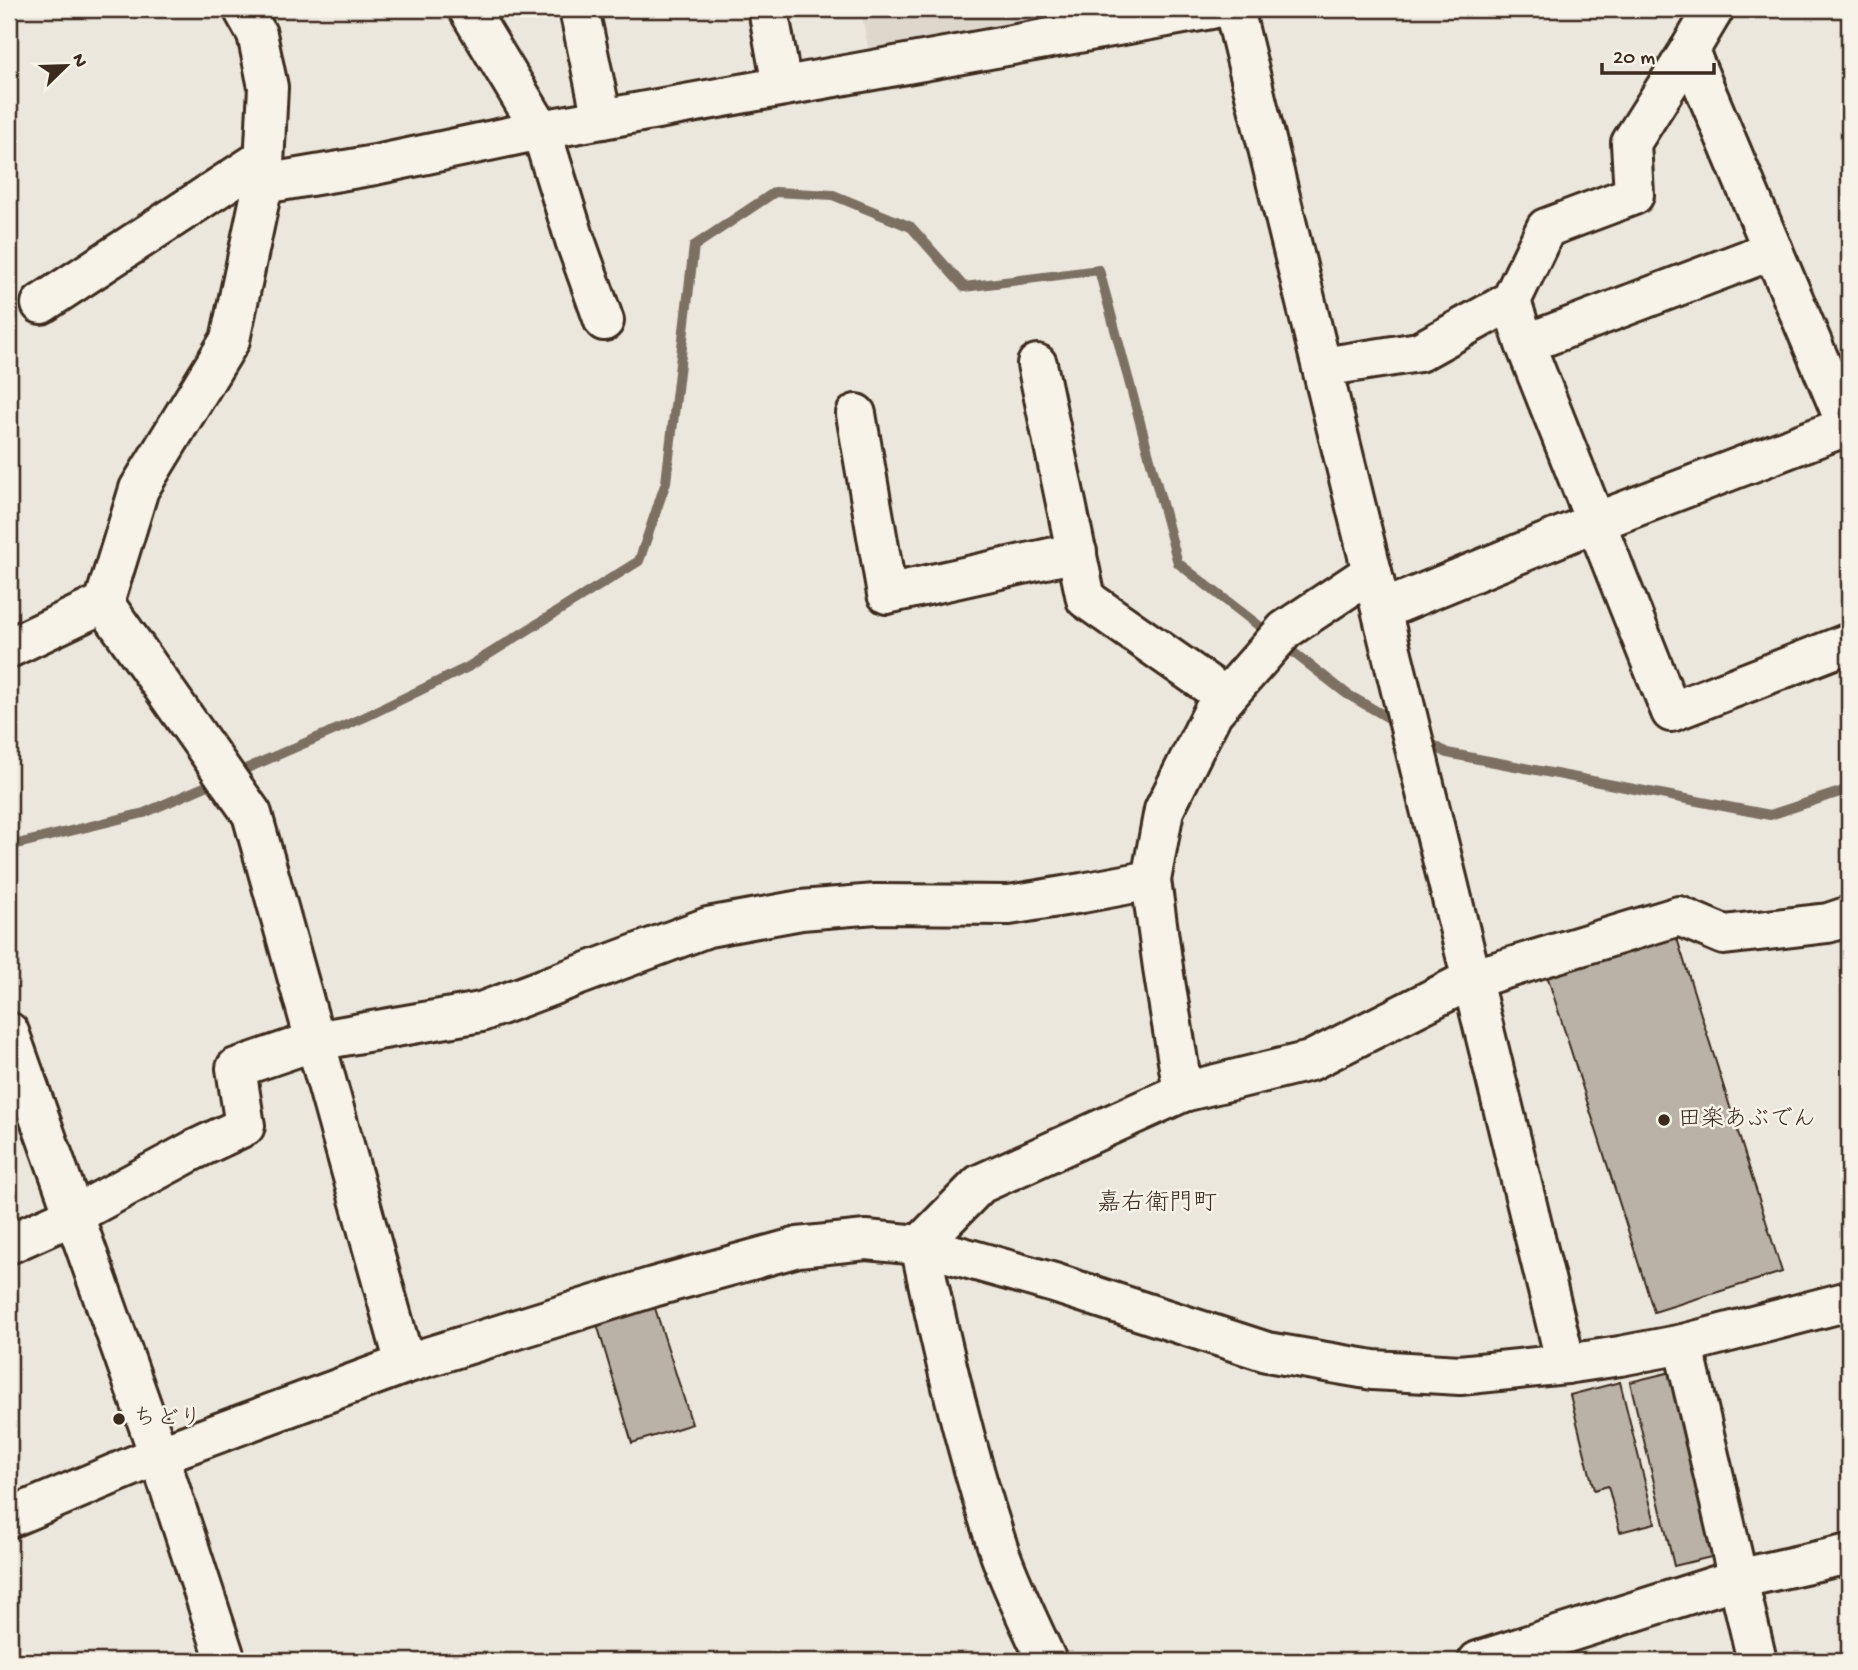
<svg xmlns="http://www.w3.org/2000/svg" width="1858" height="1670" font-family="'Gochi Hand','Klee One',sans-serif">
	<style>
		.built { fill: #ddd7cc }
		.lines { fill: none; stroke-linecap: round; stroke-linejoin: round }
		.stream { stroke: #7c7064; stroke-width: 10 }
		.building { fill: #bab2a7; stroke: #3b2a1e; stroke-width: 2 }
		.minor-casing { stroke: #3b2a1e; stroke-width: 44 }
		.minor { stroke: #f7f3e8; stroke-width: 38 }
		.poi-dot { fill: #3b2a1e; stroke: #f7f3e8; stroke-width: 2.5 }
		.labels { text-anchor: middle; dominant-baseline: central; stroke-width: 5; stroke-linejoin: round; paint-order: stroke }
		.poi-label { font-size: 23px; fill: #3b2a1e; stroke: #f7f3e8; text-anchor: start }
		.neighbourhood-label { font-size: 24px; fill: #3b2a1e; stroke: #f7f3e8 }
	</style>
	<rect width="100%" height="100%" fill="#ece7dc"/>
	<filter id="ink" filterUnits="userSpaceOnUse"><feTurbulence type="fractalNoise" baseFrequency=".0143" numOctaves="2"/><feDisplacementMap in="SourceGraphic" scale="14" xChannelSelector="R" yChannelSelector="G"/><feConvolveMatrix kernelMatrix="1 2 1 2 8 2 1 2 1" color-interpolation-filters="sRGB"/></filter>
	<g filter="url(#ink)">
		<path class="built" d="M861,9H1097L869,53Z"/>
		<g class="lines">
			<g class="stream">
				<path d="M1422,738L1447,753L1770,815L1849,789"/>
				<path d="M9,846L144,813L365,717L468,667L639,561L666,482L694,246L775,192L833,195L911,227L964,287L1099,270L1178,563L1347,694L1399,724"/>
			</g>
		</g>
		<g class="building">
			<path d="M1674,929L1782,1272L1654,1312L1545,969Z"/>
			<path d="M654,1305L692,1424L632,1443L597,1324Z"/>
			<path d="M1671,1372L1715,1556L1674,1566L1630,1382Z"/>
			<path d="M1620,1382L1655,1523L1620,1532L1608,1486L1594,1490L1570,1395Z"/>
		</g>
		<g class="lines">
			<g class="minor-casing">
				<g id="minor">
					<path d="M468,9L541,130L575,240L604,321"/>
					<path d="M579,9L602,119"/>
					<path d="M768,9L782,86"/>
					<path d="M1234,9L1566,1364"/>
					<path d="M1714,9L1689,51L1849,431"/>
					<path d="M263,184L375,165L541,130L1211,9"/>
					<path d="M1773,250L1525,344L1671,712L1849,643"/>
					<path d="M41,304L264,158"/>
					<path d="M1525,344L1511,301L1546,228L1634,195L1631,143L1689,51"/>
					<path d="M1037,364L1086,599L1226,697"/>
					<path d="M1322,367L1419,352L1511,301"/>
					<path d="M856,414L887,594L1077,552"/>
					<path d="M104,603L252,814L405,1364"/>
					<path d="M1382,610L1596,522L1847,426"/>
					<path d="M9,648L104,603L139,489L230,340L263,184L268,87L257,34L243,9"/>
					<path d="M9,1032L159,1455L226,1661"/>
					<path d="M1183,1092L1164,975L1151,880L1164,810L1213,712L1285,630L1372,572"/>
					<path d="M9,1244L74,1215L194,1150L245,1126L236,1068L315,1041L481,1012L708,927L801,910L876,904L1009,905L1082,893L1151,880"/>
					<path d="M1683,1344L1757,1661"/>
					<path d="M9,1518L159,1455L405,1364L653,1287L798,1247L866,1240L920,1245L1054,1283L1267,1352L1373,1370L1460,1375L1566,1364L1620,1356L1683,1344L1849,1301"/>
					<path d="M1047,1661C1031,1626 1013,1590 1000,1554C966,1453 942,1349 920,1245L980,1184L1183,1092L1310,1061L1472,979L1679,916L1724,935L1828,923L1849,916"/>
					<path d="M1478,1661L1737,1579L1849,1554"/>
				</g>
			</g>
			<use href="#minor" class="minor"/>
		</g>
	</g>
	<g class="poi-dot">
		<circle cx="1664" cy="1120" r="7"/>
		<circle cx="119" cy="1419" r="7"/>
	</g>
	<g class="labels">
		<g class="poi-label">
			<text x="1678" y="1120">田楽あぶでん</text>
			<text x="133" y="1419">ちどり</text>
		</g>
		<g class="neighbourhood-label">
			<text x="1157" y="1204">嘉右衛門町</text>
		</g>
	</g>
	<rect width="1858" height="1670" fill="none" stroke="#f7f3e8" stroke-width="35"/>
	<rect x="18" y="18" width="1823" height="1635" fill="none" stroke="#3b2a1e" stroke-width="2.5" filter="url(#ink)"/>
	<g transform="translate(66 66) rotate(67)" stroke="#f7f3e8" stroke-width="5" paint-order="stroke">
	<path d="M0-5L12 26L0 18L-12 26Z" fill="#3b2a1e"/>
	<text y="-10" font-size="19" font-weight="bold" text-anchor="middle" fill="#3b2a1e">N</text>
	</g>
	<path d="M1602 63v10h112v-10" fill="none" stroke="#3b2a1e" stroke-width="3.5"/>
	<text x="1613" y="63" font-size="21" fill="#3b2a1e" stroke="#f7f3e8" stroke-width="5" paint-order="stroke">20 m</text>
</svg>
